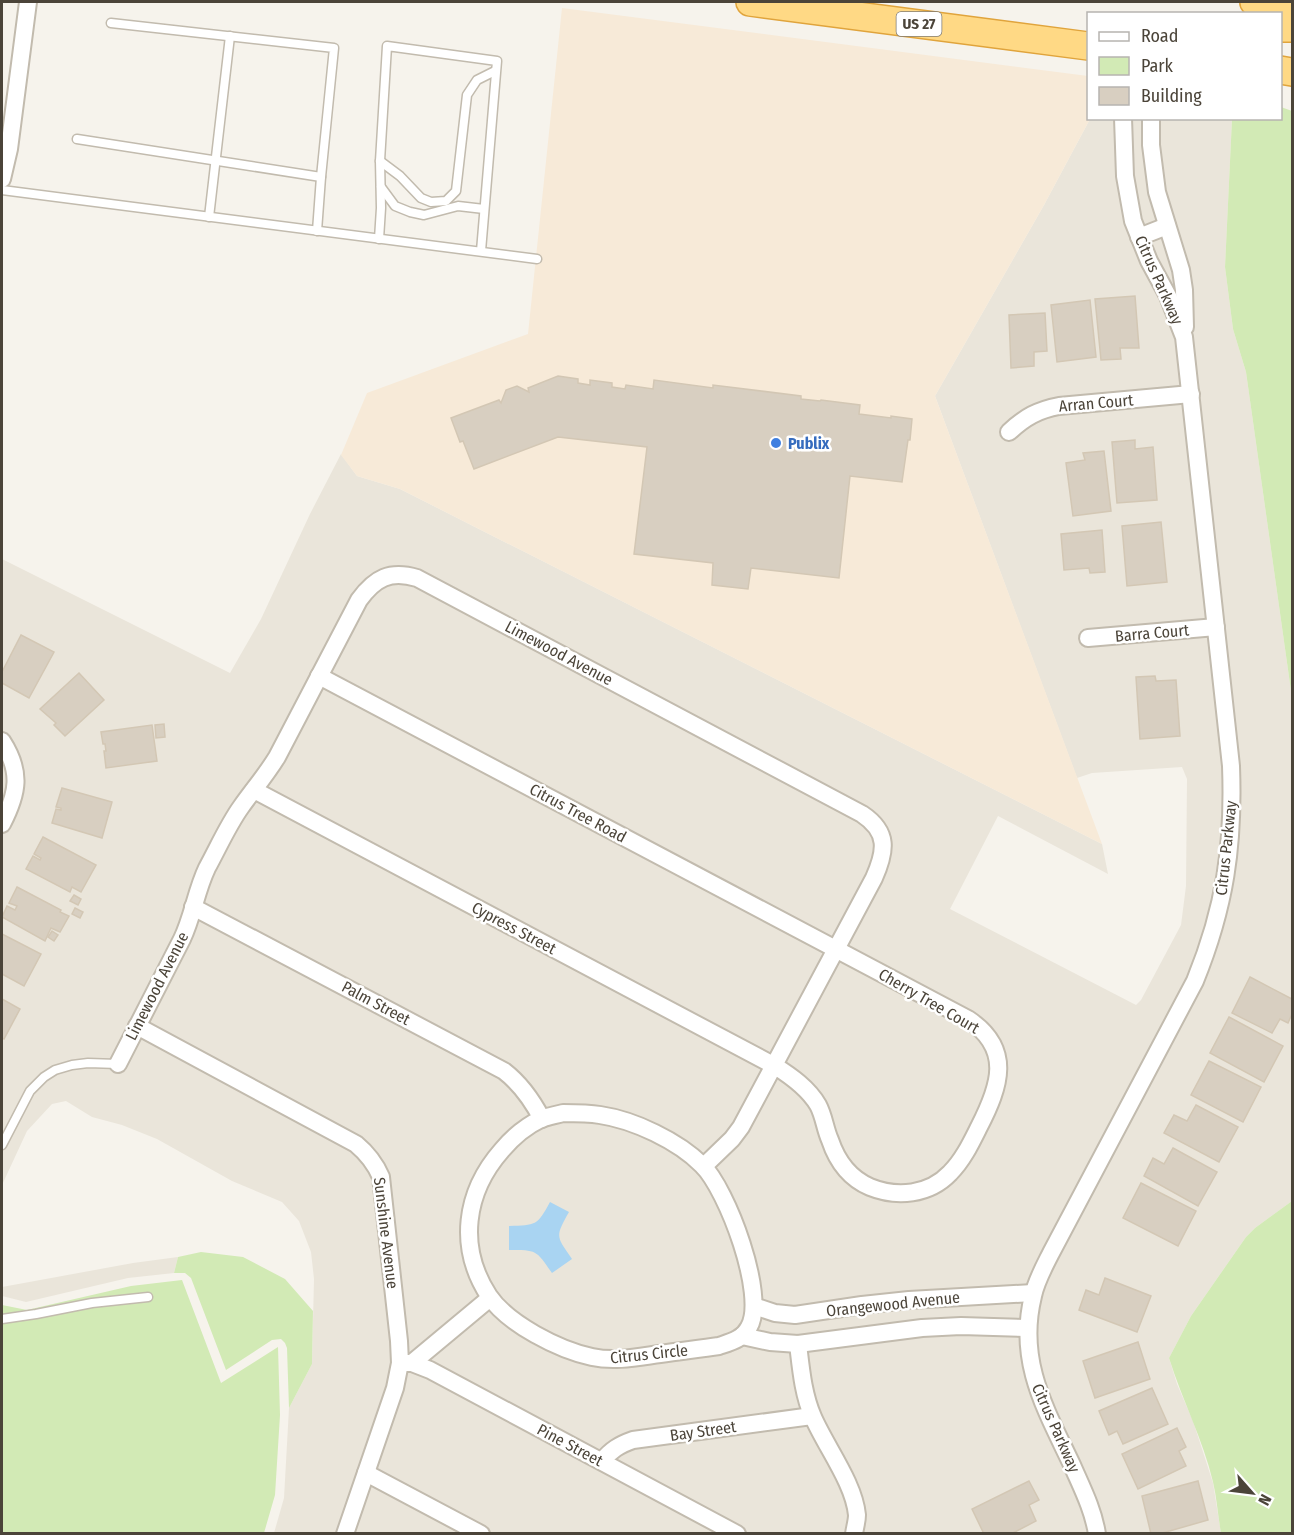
<svg xmlns="http://www.w3.org/2000/svg" width="1294" height="1535" font-family="'Fira Sans Condensed',sans-serif">
	<style>
		.residential { fill: #eae5da }
		.commercial { fill: #f7ead8 }
		.green { fill: #d2eab5 }
		.water { fill: #a9d4f2 }
		.building { fill: #d8cfc1; stroke: #d3c7b4; stroke-width: 1.5 }
		.lines { fill: none; stroke-linecap: round; stroke-linejoin: round }
		.service-casing { stroke: #c2bbae; stroke-width: 11 }
		.minor-casing { stroke: #c2bbae; stroke-width: 20 }
		.trunk-casing { stroke: #e0a43c; stroke-width: 30 }
		.service { stroke: #fff; stroke-width: 8 }
		.minor { stroke: #fff; stroke-width: 16 }
		.trunk { stroke: #ffd985; stroke-width: 27 }
		.shop-dot { fill: #3f7fe0; stroke: #fff; stroke-width: 2 }
		.labels { text-anchor: middle; dominant-baseline: central; stroke-width: 5; stroke-linejoin: round; paint-order: stroke }
		.shield { fill: #fff; stroke: #817c74; stroke-width: 1.5 }
		.shield-label { font-size: 15px; font-weight: bold; fill: #4b4439 }
		.street-label { font-size: 16px; fill: #4b4439; stroke: #fff }
		.shop-label { font-size: 16px; font-weight: bold; fill: #366cbe; stroke: #fff; text-anchor: start }
	</style>
	<rect width="100%" height="100%" fill="#f6f3ec"/>
	<g class="residential">
		<path d="M1090,119H1232L1225,267L1233,329L1246,372L1292,698V1201L1255,1228L1246,1237L1191,1316L1169,1358L1177,1384L1193,1421L1213,1483L1221,1533H274L284,1498L289,1408L312,1364L314,1279L311,1252L299,1221L282,1202L232,1181L157,1139L122,1125L92,1117L66,1101L52,1104L27,1131L2,1185V559L230,673L261,619L310,514L341,454L357,476L400,489L1102,844L1108,874L998,816L950,909L1136,1005L1141,1000L1181,925L1186,886L1187,779L1182,767L1092,773L1077,778L935,396L1044,205Z"/>
		<path d="M178,1257L174,1273L128,1278L26,1302L2,1296V1287L133,1263Z"/>
	</g>
	<path class="commercial" d="M562,8L1088,76V118L1090,119L1044,205L935,396L1102,844L400,489L357,476L341,455L367,393L528,334Z"/>
	<g class="green">
		<path d="M1281,107L1292,111V698L1246,372L1233,329L1225,267L1232,119L1280,118Z"/>
		<path d="M1292,1201V1533H1221C1218,1517 1217,1499 1213,1482C1203,1439 1182,1400 1169,1358L1191,1316L1246,1237L1255,1228Z"/>
		<path d="M201,1252L243,1257L285,1279L313,1311L312,1364L289,1408L287,1348L285,1343L281,1339L272,1340L226,1370L191,1278L185,1273H174L178,1257Z"/>
		<path d="M182,1280L221,1383L278,1347L280,1415L275,1495L264,1533L2,1534V1305L27,1310L131,1286Z"/>
	</g>
	<path class="water" d="M550,1202L569,1212C555,1237 556,1236 572,1259L552,1273C536,1250 537,1250 509,1250V1226C536,1225 537,1226 550,1202Z"/>
	<g class="building">
		<path d="M1135,296L1139,348H1120L1121,359L1101,360L1095,299Z"/>
		<path d="M1090,300L1096,357L1057,362L1051,305Z"/>
		<path d="M1045,313L1047,351L1034,352V366L1011,368L1009,315Z"/>
		<path d="M558,376L578,379V383L590,385V380L612,383V387L625,389L626,385L653,389L654,380L713,388V385L801,396V399L820,401L821,400L860,405L859,414L891,418V416L912,419L910,440H908L902,482L850,476L839,578L751,568L748,589L712,585L713,563L634,554L647,447L558,437L474,469L463,441L460,442L451,418L499,400L501,403L506,390L517,386L529,392L528,388Z"/>
		<path d="M1135,440V449L1153,447L1157,500L1117,503L1112,442Z"/>
		<path d="M1104,451L1111,511L1073,516L1066,463L1085,460L1083,453Z"/>
		<path d="M1161,522L1167,582L1127,586L1122,526Z"/>
		<path d="M1102,530L1105,572L1090,573L1089,568L1064,570L1061,534Z"/>
		<path d="M21,635L54,652L29,698L2,683V672Z"/>
		<path d="M79,673L104,700L65,736L54,725L56,723L40,709Z"/>
		<path d="M1155,676L1156,681L1176,680L1180,736L1140,739L1136,677Z"/>
		<path d="M164,724L165,737L156,738L155,725Z"/>
		<path d="M152,725L157,761L106,768L104,751H106L105,744H103L101,732Z"/>
		<path d="M62,788L112,802L102,838L52,823L56,809L61,810V808L56,807Z"/>
		<path d="M43,837L96,865L81,892L72,887L70,892L26,869L33,856L40,860L41,858L34,854Z"/>
		<path d="M17,887L61,910L60,912L69,916L60,932L51,928L45,941L2,917L7,906L15,910L17,906L9,903Z"/>
		<path d="M74,895L81,899L78,905L70,901Z"/>
		<path d="M75,908L83,912L80,918L72,914Z"/>
		<path d="M52,931L58,935L54,941L48,937Z"/>
		<path d="M2,934L41,954L24,986L2,974Z"/>
		<path d="M1250,977L1292,999V1014L1288,1023L1280,1019L1272,1033L1232,1013Z"/>
		<path d="M2,999L20,1009L4,1039L2,1038Z"/>
		<path d="M1229,1017L1283,1046L1264,1082L1210,1053Z"/>
		<path d="M1209,1061L1261,1087L1243,1122L1191,1095Z"/>
		<path d="M1196,1105L1238,1127L1219,1162L1164,1133L1174,1115L1187,1121Z"/>
		<path d="M1173,1148L1217,1172L1198,1206L1144,1176L1153,1158L1164,1164Z"/>
		<path d="M1141,1183L1196,1211L1178,1246L1123,1218Z"/>
		<path d="M1105,1278L1151,1296L1137,1332L1079,1310L1086,1290L1099,1295Z"/>
		<path d="M1138,1342L1150,1379L1095,1398L1083,1361Z"/>
		<path d="M1152,1388L1168,1424L1123,1444L1117,1431L1109,1435L1099,1411Z"/>
		<path d="M1177,1428L1186,1447L1179,1451L1186,1466L1138,1489L1122,1454Z"/>
		<path d="M1029,1481L1039,1500L1029,1505L1036,1521L1011,1534H984L972,1509Z"/>
		<path d="M1198,1481L1208,1520L1159,1534H1151L1142,1496Z"/>
	</g>
	<g class="lines">
		<g class="service-casing">
			<g id="service">
				<path d="M111,23L334,48L321,177L317,231"/>
				<path d="M77,139L321,177"/>
				<path d="M380,161L400,176L421,198L431,202L446,201L456,191L467,95L477,80L495,71"/>
				<path d="M381,187L395,206L410,212L424,215L458,206L484,209"/>
				<path d="M2,190L537,259"/>
				<path d="M209,217L230,36"/>
				<path d="M379,239L381,208L380,161L387,46L497,61L481,251"/>
				<path d="M2,1145L30,1091L44,1077L55,1070L72,1065L88,1063L118,1064"/>
				<path d="M2,1319L36,1314L92,1303L148,1297"/>
			</g>
		</g>
		<g class="minor-casing">
			<g id="minor">
				<path d="M1151,118V145L1157,192L1181,270L1184,290L1185,327"/>
				<path d="M2,179L9,149L28,2"/>
				<path d="M1139,237L1167,226"/>
				<path d="M1009,432C1025,417 1038,410 1059,406L1191,394"/>
				<path d="M1088,638L1216,627"/>
				<path d="M2,741C22,772 18,793 2,824"/>
				<path d="M254,790L775,1066C791,1076 808,1088 818,1105C824,1116 825,1129 830,1140C837,1161 849,1178 870,1187C897,1198 929,1195 950,1173C963,1160 971,1143 979,1127C1000,1086 1013,1049 968,1019L319,676"/>
				<path d="M193,907L504,1071C521,1084 532,1100 542,1119"/>
				<path d="M137,1026L356,1144C368,1154 375,1163 381,1177L399,1341L400,1363L395,1388L345,1534"/>
				<path d="M118,1064L182,939C193,916 196,891 207,868C218,848 228,825 241,807C253,790 266,775 277,757L359,600C375,578 390,570 417,578L862,814C889,832 886,851 874,878L741,1127L732,1139L704,1166"/>
				<path d="M563,1113C576,1113 588,1113 600,1115C634,1120 678,1141 702,1165C727,1189 767,1296 749,1327C743,1339 731,1342 719,1346C699,1349 680,1351 660,1354C638,1357 615,1362 592,1357C559,1350 508,1324 489,1296C457,1247 465,1192 502,1150C513,1137 526,1126 541,1119C548,1116 556,1115 563,1113Z"/>
				<path d="M754,1306L775,1313L795,1315L862,1305L909,1300L1033,1293"/>
				<path d="M742,1336L770,1342L798,1344L922,1328L961,1326L1028,1328"/>
				<path d="M798,1344C801,1369 803,1394 813,1417C826,1447 854,1483 857,1515C857,1521 855,1527 854,1534"/>
				<path d="M400,1363H412L430,1370L737,1534"/>
				<path d="M412,1363L490,1298"/>
				<path d="M602,1461C611,1450 619,1445 633,1440L812,1416"/>
				<path d="M366,1473L481,1534"/>
				<path d="M1097,1534C1093,1509 1082,1488 1072,1465C1045,1408 1017,1361 1033,1296C1036,1281 1044,1267 1051,1253L1195,981C1225,907 1234,846 1231,766L1184,337L1168,296L1149,261L1133,221L1125,176L1123,118"/>
			</g>
		</g>
		<g class="trunk-casing">
			<g id="trunk">
				<path d="M750,2L1088,46"/>
				<path d="M1254,2L1292,6"/>
				<path d="M1280,28H1292"/>
				<path d="M1280,70L1292,72"/>
			</g>
		</g>
		<use href="#service" class="service"/>
		<use href="#minor" class="minor"/>
		<use href="#trunk" class="trunk"/>
	</g>
	<circle class="shop-dot" cx="776" cy="443" r="6"/>
	<g class="labels">
		<rect class="shield" x="896.5" y="12" width="45" height="24" rx="4.5"/>
		<g class="shield-label">
			<text x="919" y="24">US 27</text>
		</g>
		<g class="street-label">
			<text transform="translate(1159 280) rotate(66)">Citrus Parkway</text>
			<text transform="translate(1096 403) rotate(-5)">Arran Court</text>
			<text transform="translate(1152 633) rotate(-5)">Barra Court</text>
			<text transform="translate(559 653) rotate(28)">Limewood Avenue</text>
			<text transform="translate(578 813) rotate(28)">Citrus Tree Road</text>
			<text transform="translate(1226 848) rotate(-84)">Citrus Parkway</text>
			<text transform="translate(514 928) rotate(28)">Cypress Street</text>
			<text transform="translate(157 986) rotate(-63)">Limewood Avenue</text>
			<text transform="translate(929 1001) rotate(30)">Cherry Tree Court</text>
			<text transform="translate(376 1003) rotate(28)">Palm Street</text>
			<text transform="translate(386 1233) rotate(83)">Sunshine Avenue</text>
			<text transform="translate(893 1304) rotate(-6)">Orangewood Avenue</text>
			<text transform="translate(649 1354) rotate(-6)">Citrus Circle</text>
			<text transform="translate(1056 1428) rotate(66)">Citrus Parkway</text>
			<text transform="translate(703 1431) rotate(-8)">Bay Street</text>
			<text transform="translate(570 1445) rotate(28)">Pine Street</text>
		</g>
		<g class="shop-label">
			<text x="788" y="443">Publix</text>
		</g>
	</g>
	<rect width="1294" height="1535" fill="none" stroke="#4b4439" stroke-width="6"/>
	<rect x="1087" y="12" width="195" height="108" fill="#ffffff" stroke="#b7b4b0" stroke-width="1.5"/>
	<rect x="1099" y="32" width="30" height="9" fill="#ffffff" stroke="#b7b4b0" stroke-width="1.5"/>
	<text x="1141" y="42" font-size="18" fill="#4b4439">Road</text>
	<rect x="1099" y="57" width="30" height="18" fill="#d2eab5" stroke="#b7b4b0" stroke-width="1.5"/>
	<text x="1141" y="72" font-size="18" fill="#4b4439">Park</text>
	<rect x="1099" y="87" width="30" height="18" fill="#d8cfc1" stroke="#b7b4b0" stroke-width="1.5"/>
	<text x="1141" y="102" font-size="18" fill="#4b4439">Building</text>
	<g transform="translate(1252 1493) rotate(118)" stroke="#ffffff" stroke-width="4.5" paint-order="stroke">
	<path d="M0-4.5L10 22L0 15L-10 22Z" fill="#4b4439"/>
	<text y="-9" font-size="16" font-weight="bold" text-anchor="middle" fill="#4b4439">N</text>
	</g>
</svg>
